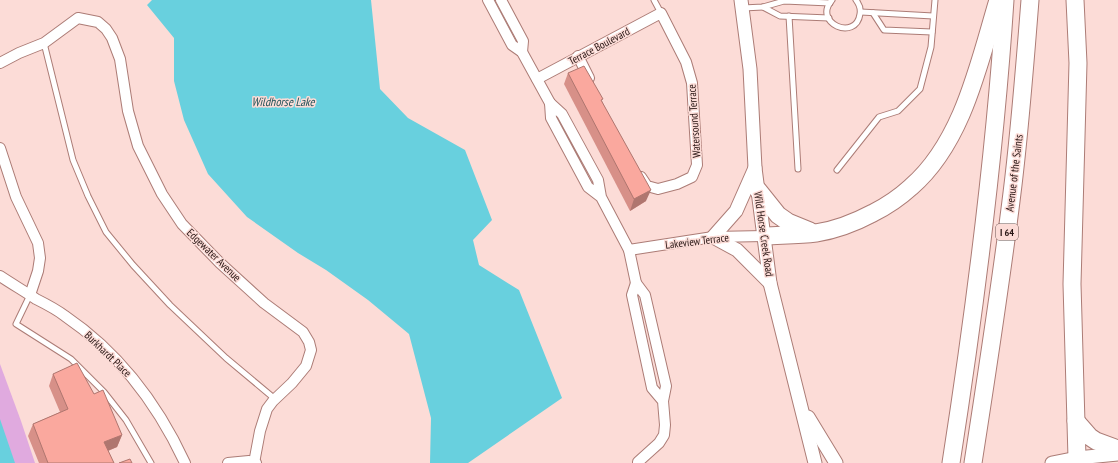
<svg xmlns="http://www.w3.org/2000/svg" width="1118" height="463" font-family="'PT Sans Narrow',sans-serif">
	<style>
		.green { fill: #e0aadf }
		.water { fill: #68d0de }
		.lines { fill: none; stroke-linecap: round; stroke-linejoin: round }
		.lane-casing { stroke: #ac7c76; stroke-width: 7 }
		.street-casing { stroke: #ac7c76; stroke-width: 12 }
		.secondary-casing { stroke: #ac7c76; stroke-width: 15 }
		.highway-casing { stroke: #ac7c76; stroke-width: 19 }
		.lane { stroke: #fff; stroke-width: 5 }
		.street { stroke: #fff; stroke-width: 10 }
		.secondary { stroke: #fff; stroke-width: 13 }
		.highway { stroke: #fff; stroke-width: 17 }
		.wall { fill: #d79088 }
		.shaded-wall { fill: #af766f }
		.building { fill: #faa89e; stroke: #af766f }
		.labels { text-anchor: middle; dominant-baseline: central; stroke-width: 3; stroke-linejoin: round; paint-order: stroke }
		.shield { fill: #fcdcd7; stroke: #66504d; stroke-width: 1 }
		.shield-label { font-size: 10px; font-weight: bold; fill: #261412 }
		.street-label { font-size: 11px; fill: #261412; stroke: #fcdcd7 }
		.water-label { font-size: 12px; font-style: italic; fill: #26555b; stroke: #fcdcd7 }
	</style>
	<rect width="100%" height="100%" fill="#fcdcd7"/>
	<path class="green" d="M0,364L21,421L35,463H0Z"/>
	<g class="water">
		<path d="M152,0H371L380,89L408,118L465,150L492,220L473,240L479,265L519,290L562,398L468,463H430L431,418L409,334L368,300L326,270L298,253L247,217L208,174L184,120L174,81V38L147,5Z"/>
		<path d="M0,419L15,463H0Z"/>
	</g>
	<g class="lines">
		<g class="lane-casing">
			<g id="lane">
				<path d="M654,0L661,13"/>
				<path d="M832,0C812,23 856,42 860,14C861,9 859,4 856,0"/>
				<path d="M763,7L780,16L829,18"/>
				<path d="M743,8L763,7L784,1L830,3"/>
				<path d="M861,12L933,16"/>
				<path d="M873,13L884,30L932,32"/>
				<path d="M789,16L798,169"/>
				<path d="M44,43L73,160L88,196L106,232L133,265L170,305L226,358L275,399"/>
				<path d="M837,170L879,117L898,111L920,89L931,47L935,0"/>
				<path d="M30,295L16,324L71,359L104,392L126,420L151,463"/>
			</g>
		</g>
		<g class="street-casing">
			<g id="street">
				<path d="M488,0L512,45L522,52L550,103"/>
				<path d="M501,0L523,41L522,52"/>
				<path d="M578,56L589,78"/>
				<path d="M0,63L19,53L44,43L78,18L98,22L106,29L112,38L120,59L128,111L138,146L162,194L182,224L220,263L264,303L303,332L309,342L311,350L306,366L292,383L273,401L267,409L260,431L254,463"/>
				<path d="M537,79L661,13L686,62L692,83L697,165L692,177L677,184L658,189L647,186L641,177"/>
				<path d="M0,148L16,197L38,243L40,258L38,271L30,295"/>
				<path d="M601,197L588,187L551,118L550,103L562,114L598,180L601,197L629,250L636,283"/>
				<path d="M629,250L713,237L765,236"/>
				<path d="M0,276C12,284 24,291 36,299C46,304 56,309 65,316C118,352 158,405 185,463"/>
				<path d="M638,462L659,443L664,435L665,425L663,401L666,386L645,295L636,283L632,295L652,388L663,401"/>
				<path d="M228,463L249,461L256,463"/>
			</g>
		</g>
		<g class="secondary-casing">
			<g id="secondary">
				<path d="M741,0L750,69L755,168L770,283L815,463"/>
				<path d="M755,168L736,211L713,237L737,250L770,283"/>
				<path d="M808,417L836,463"/>
				<path d="M1052,463L1077,458L1118,454"/>
			</g>
		</g>
		<g class="highway-casing">
			<g id="highway">
				<path d="M1075,0L1078,63L1072,284L1077,458"/>
				<path d="M758,190L778,215L788,222L810,231"/>
				<path d="M765,236C782,235 800,235 816,233C836,230 856,222 873,213C887,206 900,197 911,187C963,142 979,63 998,0"/>
				<path d="M1076,421L1090,437L1096,441L1118,449"/>
				<path d="M951,463C975,309 995,155 1005,0"/>
				<path d="M973,463C987,373 1001,283 1012,193C1020,129 1025,64 1030,0"/>
			</g>
		</g>
		<use href="#lane" class="lane"/>
		<use href="#street" class="street"/>
		<use href="#secondary" class="secondary"/>
		<use href="#highway" class="highway"/>
	</g>
	<g class="wall">
		<path d="M568,73L602,101L646,201L630,211L564,84Z"/>
		<path d="M53,374L94,394L122,435L117,447L108,451L114,463H39L28,436L33,424L60,412L49,386Z"/>
	</g>
	<g class="shaded-wall">
		<path d="M651,190L646,201L630,211L634,199Z"/>
		<path d="M122,435L117,447L100,454L104,442Z"/>
	</g>
	<g class="building">
		<path d="M584,66L603,99L601,100L651,190L634,199L568,73Z"/>
		<path d="M77,363L94,394L103,390L122,435L104,442L114,463H48L33,424L68,409L53,374Z"/>
		<path d="M130,459L132,463H119Z"/>
	</g>
	<g class="labels">
		<rect class="shield" x="996" y="224" width="22" height="16" rx="3"/>
		<g class="shield-label">
			<text x="1007" y="232">I 64</text>
		</g>
		<g class="street-label">
			<text transform="translate(599 46) rotate(-28)">Terrace Boulevard</text>
			<text transform="translate(694 121) rotate(-94)">Watersound Terrace</text>
			<text transform="translate(1014 173) rotate(-83)">Avenue of the Saints</text>
			<text transform="translate(764 234) rotate(82)">Wild Horse Creek Road</text>
			<text transform="translate(697 241) rotate(-7)">Lakeview Terrace</text>
			<text transform="translate(214 255) rotate(44)">Edgewater Avenue</text>
			<text transform="translate(108 354) rotate(44)">Burkhardt Place</text>
		</g>
		<g class="water-label">
			<text x="283" y="101">Wildhorse Lake</text>
		</g>
	</g>
</svg>
